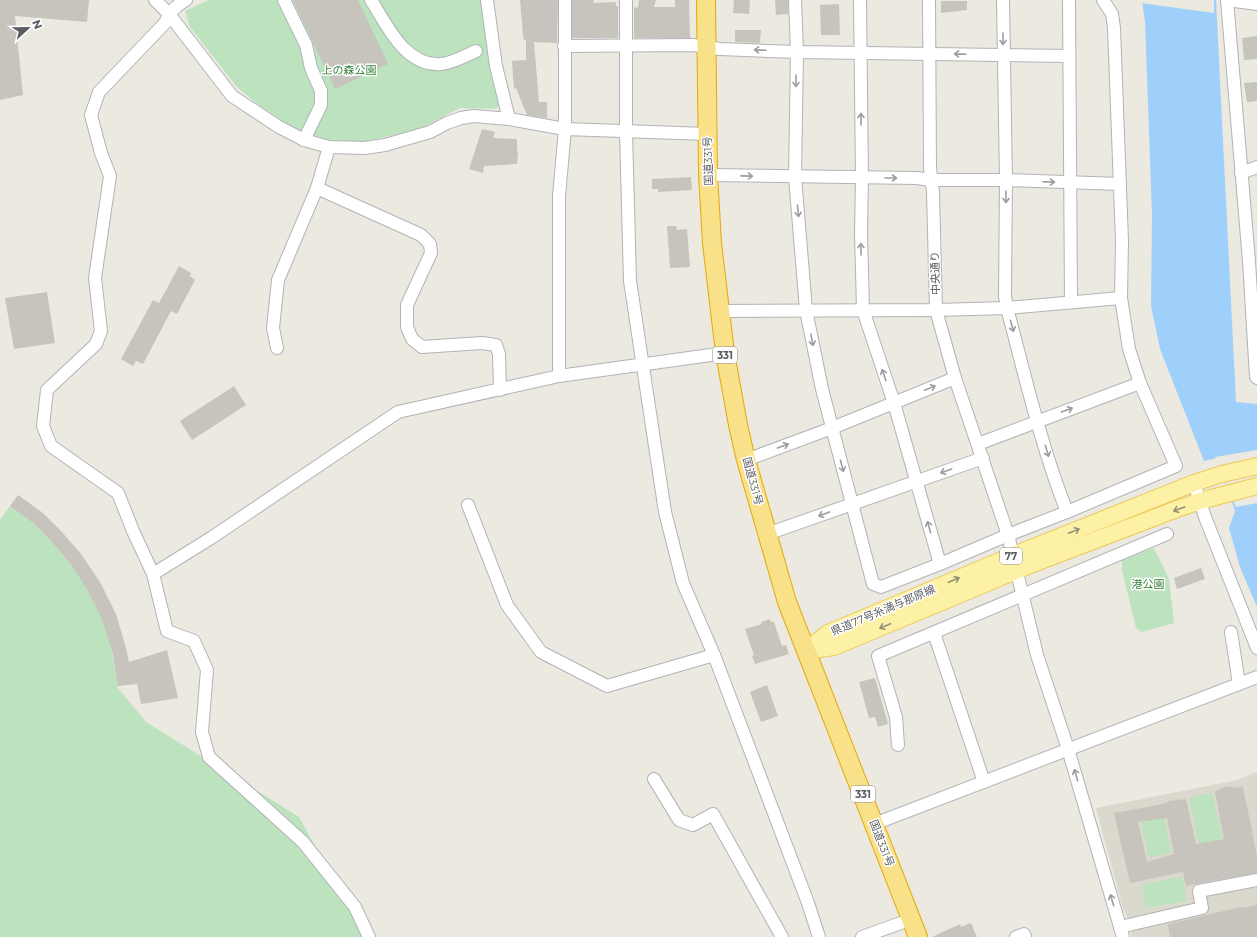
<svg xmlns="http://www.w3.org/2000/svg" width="1257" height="937" font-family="Montserrat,'Noto Sans JP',sans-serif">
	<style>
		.education { fill: #dbd8ce }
		.green { fill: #bce3be }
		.water { fill: #9fd0fc }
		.pier { fill: #ebe9e0 }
		.building { fill: #c6c4bd; fill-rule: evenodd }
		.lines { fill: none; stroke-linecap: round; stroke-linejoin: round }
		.minor-casing { stroke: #b1b3b8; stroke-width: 14 }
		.major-casing { stroke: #edc858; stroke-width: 18 }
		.highway-casing { stroke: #e5a806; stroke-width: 20 }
		.minor { stroke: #fff; stroke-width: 12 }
		.major { stroke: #fcf1a4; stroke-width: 16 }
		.highway { stroke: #f9e189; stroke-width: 18 }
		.oneway { stroke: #9b9da0 }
		.oneway2 { stroke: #929078 }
		.labels { text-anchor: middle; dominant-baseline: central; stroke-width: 3; stroke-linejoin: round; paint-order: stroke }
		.shield { fill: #fff; stroke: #8b8d90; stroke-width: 1 }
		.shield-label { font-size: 10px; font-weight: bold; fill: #595c61 }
		.park-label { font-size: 11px; fill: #36823d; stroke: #fff }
		.street-label { font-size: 11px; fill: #595c61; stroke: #fff }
	</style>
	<rect width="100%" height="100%" fill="#ebe9e0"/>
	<path class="education" d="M1257,772V937H1132L1126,914L1124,912L1096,808L1238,780Z"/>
	<g class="green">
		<path d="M209,0H482L490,72L500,105L495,109L460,108L419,129L363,142L329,140L297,130L261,107L237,87L190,27L185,11Z"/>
		<path d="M10,506L33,523L51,541L70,563L104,612L118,686L117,687L146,722L299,817L365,937H0V520Z"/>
		<path d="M1154,548L1169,579L1174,623L1142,632L1136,628L1122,570V560Z"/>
		<path d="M1212,792L1223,839L1199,844L1189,798Z"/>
		<path d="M1163,812L1172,853L1149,858L1139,816Z"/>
		<path d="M1182,876L1187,901L1146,908L1142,885Z"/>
	</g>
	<path class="water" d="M1142,0H1216L1236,402L1257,404V607L1240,567L1229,528L1235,511L1217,458L1204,461L1160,349L1151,306L1152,214L1145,22Z"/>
	<g class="pier">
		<path d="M1140,0H1214V13L1140,3Z"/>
		<path d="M1257,450V503L1236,507L1215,457Z"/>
	</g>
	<g class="building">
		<path d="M0,0H89L87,22L15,16L23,95L0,100Z"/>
		<path d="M293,0H358L388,64L335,89Z"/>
		<path d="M520,0H558L557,43L534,42L539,102H547V118L527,115L516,88L514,89L512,61L526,60V40H524L523,35Z"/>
		<path d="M572,0H594L593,3L616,2V6H618V38H572Z"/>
		<path d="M639,0H656L654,7H675V0H689L690,38H634V7L638,8Z"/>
		<path d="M734,0H750L749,14L733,13Z"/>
		<path d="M775,0H788V14L776,15Z"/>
		<path d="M941,1H967V10L941,13Z"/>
		<path d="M839,4L840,35H821L820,5Z"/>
		<path d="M735,30H761L760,43L735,42Z"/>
		<path d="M1257,36V59L1244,60L1242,38Z"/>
		<path d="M1257,82V101L1247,102L1244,83Z"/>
		<path d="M482,129L495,132L493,138L517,139V150L518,153L517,164L484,166L483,173L469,169Z"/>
		<path d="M691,177L692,190L658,192V189H652V179Z"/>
		<path d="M667,226H676L677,230L687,229L690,267L670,268Z"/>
		<path d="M179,266L191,273L190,276L195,280L177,314L171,311L143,364L136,361L133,366L121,359L153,300L159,303Z"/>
		<path d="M47,292L55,343L14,349L5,298Z"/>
		<path d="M234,386L246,405L192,440L180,421Z"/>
		<path d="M18,495L43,513L61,531L81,554L100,582L116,614L126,648L129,662L167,650L178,698L141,704L137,684L118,686L112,651L102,619L87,589L70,563L51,541L33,523L10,506Z"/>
		<path d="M1201,568L1205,579L1177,589L1174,578Z"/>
		<path d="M770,619L771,622H774L782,646L786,645L789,654L755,664L752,656L754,655L745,629L762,624L761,622Z"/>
		<path d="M875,678L888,724L878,727L875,717L869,718L859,682Z"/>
		<path d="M767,685L778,716L761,722L750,692Z"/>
		<path d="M1231,786L1232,788L1243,787L1257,856V873L1215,880L1186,886L1183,872L1130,883L1114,813L1164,804L1169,801L1186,799L1196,844L1224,839L1215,792L1221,788ZM1167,818L1174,854L1147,862L1138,822Z"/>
		<path d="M1257,905V937H1170L1168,924L1241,907L1242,908Z"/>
		<path d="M971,923L977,937H932L960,924L961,927Z"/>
	</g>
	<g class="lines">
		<g class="minor-casing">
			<g id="minor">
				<path d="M155,0L169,14L232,96L279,127L304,140L329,147L365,148L385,145L430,132L447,123L461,118L474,116L509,119L565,129L707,134"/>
				<path d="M186,0C175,6 170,12 165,23L99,92L91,115L101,153L110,176L95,278L101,331L96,344L47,390L43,426L51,446L118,493L133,531L153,574L167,631L194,641L207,670L202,732L209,757L303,842L355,907L369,937"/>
				<path d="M284,0L306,45L311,68L321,91V105L304,140"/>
				<path d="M371,0C387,25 405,67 441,64C453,63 465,56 476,51"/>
				<path d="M487,0L496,66L509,119"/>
				<path d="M626,0V132L630,281L665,512L683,583L714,655L808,903L819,937"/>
				<path d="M795,0L797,52L795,177L806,310L822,389L873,584L881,587L940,564L1008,535L1067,512L1176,466L1140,383L1129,349L1121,298L1122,241L1114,28L1112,14L1103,0"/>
				<path d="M860,0L862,178L861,233L863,310L894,403L940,564"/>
				<path d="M929,0L930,168L933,192L936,310L955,378L1008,535L1037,655L1068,749L1123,937"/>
				<path d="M1003,0L1006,180L1005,296L1007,308C1025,376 1041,446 1067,512"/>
				<path d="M1069,0L1071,302"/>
				<path d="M1227,0L1249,261L1256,377L1257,378"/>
				<path d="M1227,0L1257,4"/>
				<path d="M564,46L693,45L720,49L797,52L1069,56"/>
				<path d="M329,147L317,188L421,235L430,244L431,253L407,305V327L412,339L422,347L482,343L496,345L499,354L500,390"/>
				<path d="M1241,173L1257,167"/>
				<path d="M708,175L917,178L931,180H1006L1120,184"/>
				<path d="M720,311L936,310L1007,308L1121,298"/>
				<path d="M277,348L273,328L278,280L317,188"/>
				<path d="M559,376V196L565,129V0"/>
				<path d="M978,444L1140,383"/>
				<path d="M746,460L832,428L955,378"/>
				<path d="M1194,483L1205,517L1257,648"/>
				<path d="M468,505L507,605L541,652L607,686L714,655"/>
				<path d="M767,534L983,458"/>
				<path d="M153,574L211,538L398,412L559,376L725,353"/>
				<path d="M1231,632L1239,684"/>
				<path d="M934,633L984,782"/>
				<path d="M898,745L896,717L878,656L1167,534"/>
				<path d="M654,779L679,820L693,825L713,814L782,937"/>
				<path d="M874,824L1257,677"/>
				<path d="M1120,927L1202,908L1199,891L1257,880"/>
				<path d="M862,937L912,919"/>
				<path d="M1016,937L1024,934L1025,937"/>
			</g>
		</g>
		<g class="major-casing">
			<g id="major">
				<path d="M806,651L828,633L1014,555L1194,483L1222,474L1257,466"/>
				<path d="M806,651L834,647L1030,565L1177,509L1200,501L1257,486"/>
			</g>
		</g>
		<g class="highway-casing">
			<path id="highway" d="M706,0L708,175L712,243L725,353L738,425L746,460L787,602L918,937"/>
		</g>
		<use href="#minor" class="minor"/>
		<use href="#major" class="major"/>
		<use href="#highway" class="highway"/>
	</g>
	<defs><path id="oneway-shaft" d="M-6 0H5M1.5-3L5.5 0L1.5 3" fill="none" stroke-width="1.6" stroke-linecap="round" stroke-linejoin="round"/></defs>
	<g class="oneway">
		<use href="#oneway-shaft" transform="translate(1003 39) rotate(90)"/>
		<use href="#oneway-shaft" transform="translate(760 50) rotate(-178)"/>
		<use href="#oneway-shaft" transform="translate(960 54) rotate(-178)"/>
		<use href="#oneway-shaft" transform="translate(796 81) rotate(91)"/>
		<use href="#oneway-shaft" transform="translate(861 119) rotate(-91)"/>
		<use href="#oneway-shaft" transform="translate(747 176) rotate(1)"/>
		<use href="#oneway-shaft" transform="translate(891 178)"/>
		<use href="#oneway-shaft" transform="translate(1049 182) rotate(2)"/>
		<use href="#oneway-shaft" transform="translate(1006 197) rotate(90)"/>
		<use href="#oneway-shaft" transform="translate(798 211) rotate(85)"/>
		<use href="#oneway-shaft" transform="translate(861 249) rotate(-91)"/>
		<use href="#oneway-shaft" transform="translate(1012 326) rotate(75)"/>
		<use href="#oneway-shaft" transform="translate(812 340) rotate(79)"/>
		<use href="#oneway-shaft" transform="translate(884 375) rotate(-108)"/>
		<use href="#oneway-shaft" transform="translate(930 388) rotate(-22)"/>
		<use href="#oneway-shaft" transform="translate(1067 410) rotate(-20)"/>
		<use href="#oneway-shaft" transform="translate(783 446) rotate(-20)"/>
		<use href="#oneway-shaft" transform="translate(1047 451) rotate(73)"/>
		<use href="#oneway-shaft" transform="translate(842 466) rotate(75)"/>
		<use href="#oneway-shaft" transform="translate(946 471) rotate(160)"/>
		<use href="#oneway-shaft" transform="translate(824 514) rotate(160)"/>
		<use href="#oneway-shaft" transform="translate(929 527) rotate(-106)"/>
		<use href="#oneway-shaft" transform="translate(1076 775) rotate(-106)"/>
		<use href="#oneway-shaft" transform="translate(1112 900) rotate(-106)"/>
	</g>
	<g class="oneway2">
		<use href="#oneway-shaft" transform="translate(1179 509) rotate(160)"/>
		<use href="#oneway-shaft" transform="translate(1074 531) rotate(-22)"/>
		<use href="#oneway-shaft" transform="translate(954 580) rotate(-23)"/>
		<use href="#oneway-shaft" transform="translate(885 626) rotate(157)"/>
	</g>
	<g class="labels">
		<g class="shield">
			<rect x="713" y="347" width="24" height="16" rx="3"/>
			<rect x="1000" y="548" width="22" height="16" rx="3"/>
			<rect x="851" y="786" width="24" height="16" rx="3"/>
		</g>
		<g class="shield-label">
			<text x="725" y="355">331</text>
			<text x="1011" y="556">77</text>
			<text x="863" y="794">331</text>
		</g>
		<g class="park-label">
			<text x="349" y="70">上の森公園</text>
			<text x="1148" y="584">港公園</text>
		</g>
		<g class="street-label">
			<text transform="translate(708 161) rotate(-92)">国道331号</text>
			<text transform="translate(935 273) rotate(-91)">中央通り</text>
			<text transform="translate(753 481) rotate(75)">国道331号</text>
			<text transform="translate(883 610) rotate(-23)">県道77号糸満与那原線</text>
			<text transform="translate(882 843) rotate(69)">国道331号</text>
		</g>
	</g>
	<g transform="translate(28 28) rotate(68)" stroke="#ffffff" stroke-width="3" paint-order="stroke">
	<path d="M0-3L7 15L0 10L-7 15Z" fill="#595c61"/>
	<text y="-6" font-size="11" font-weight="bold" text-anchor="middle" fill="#595c61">N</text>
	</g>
</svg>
